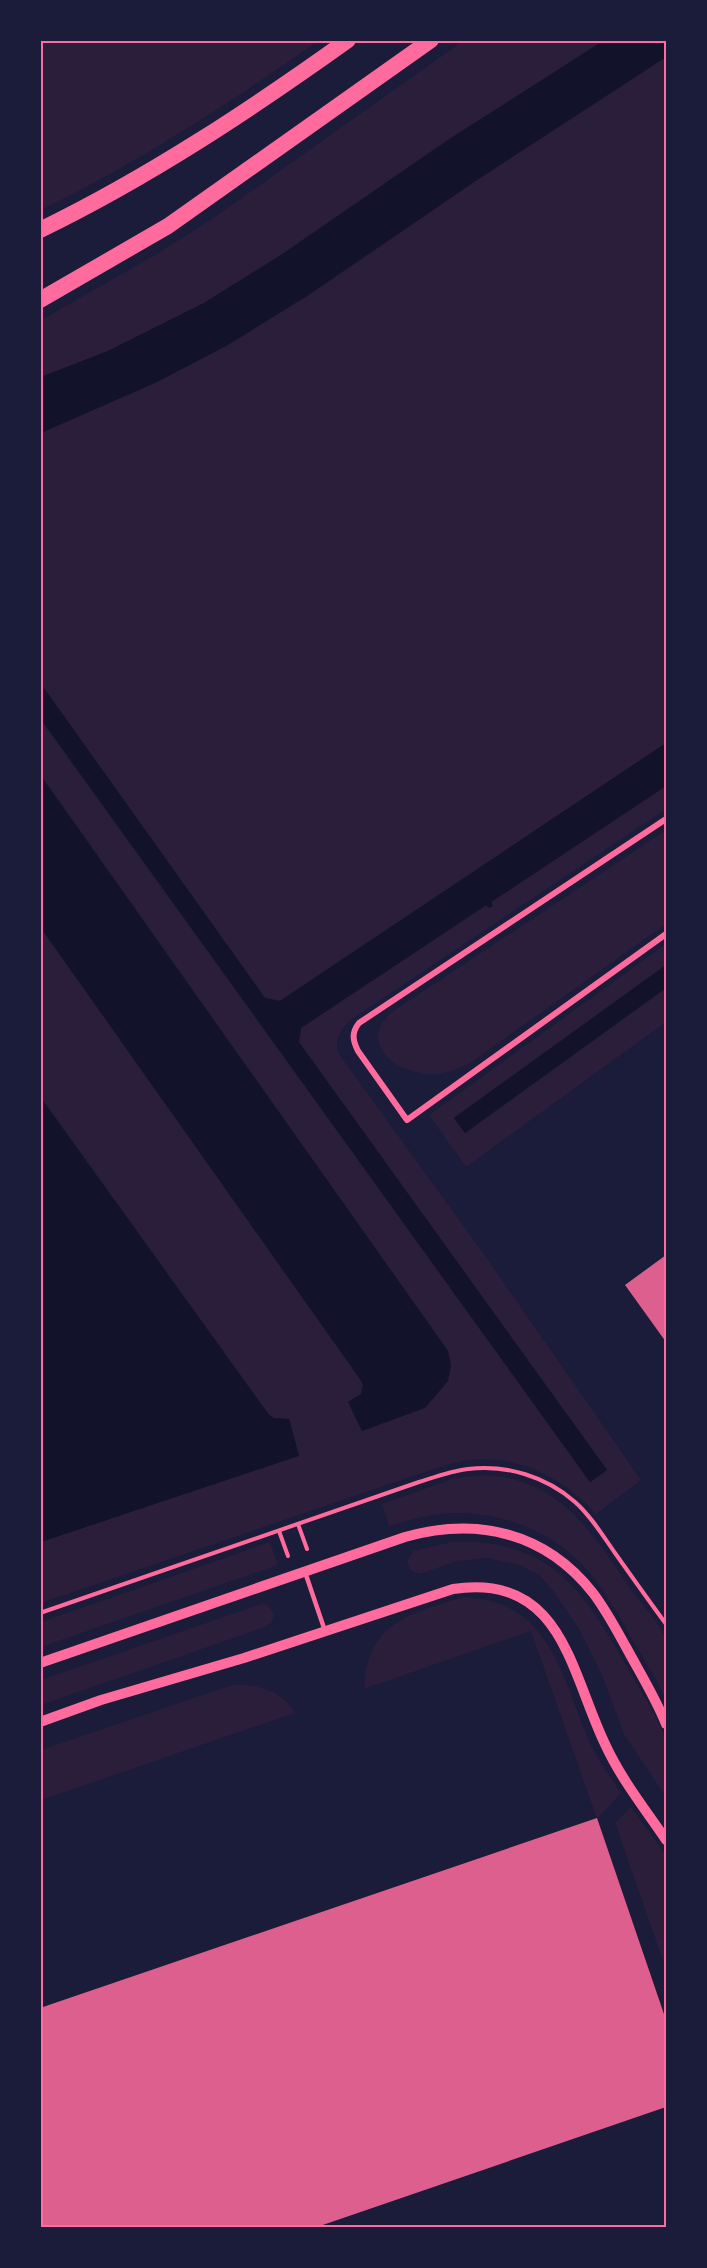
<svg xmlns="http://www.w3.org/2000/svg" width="707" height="2268" font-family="'PT Sans Narrow',sans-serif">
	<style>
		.green { fill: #2a1e3b }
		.water { fill: #12122b }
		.building { fill: #dd5f8e }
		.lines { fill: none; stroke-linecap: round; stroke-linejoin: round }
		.path { stroke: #ff6b9d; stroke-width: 4 }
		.service { stroke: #ff6b9d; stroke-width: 4.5 }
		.minor { stroke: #ff6b9d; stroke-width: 6 }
		.tertiary { stroke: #ff6b9d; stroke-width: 10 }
		.trunk { stroke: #ff6b9d; stroke-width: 16 }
		.neatline { fill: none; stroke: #ff6b9d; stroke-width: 2 }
	</style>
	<rect width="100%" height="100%" fill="#1b1b3a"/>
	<g class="green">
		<path d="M41,40H318V41C230,103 138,163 41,210Z"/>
		<path d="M463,41H603L448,140L281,255L204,303L108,351L41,377V320L155,255L212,219Z"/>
		<path d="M666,57V743L280,1001L265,998L41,684L40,433L157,382L307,296L477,180Z"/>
		<path d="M40,719L590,1482L607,1470L298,1043L301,1028L487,905L493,906L491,902L666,786V809L353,1018C342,1027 333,1039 339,1054L486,1257L641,1480L596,1514C563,1477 513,1452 463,1461C449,1464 435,1469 422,1473L41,1603V1542L299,1455L289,1419L274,1418L269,1415L41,1097V928L360,1379L363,1385L361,1394L448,1351L41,775Z"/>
		<path d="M666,830V924L470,1063C459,1069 447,1073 434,1074C399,1076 355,1044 392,1012Z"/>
		<path d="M666,944V965L454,1118L465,1133L666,988V1022L466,1167L429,1115Z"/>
		<path d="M485,1475C565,1480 594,1537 635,1595C642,1604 665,1631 666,1640C670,1655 667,1684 666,1700C656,1678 643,1657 630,1636C620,1617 609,1598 596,1581C566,1539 513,1514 461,1513C437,1512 413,1519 389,1526L382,1504L455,1478Z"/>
		<path d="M270,1542L278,1565L41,1647V1622Z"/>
		<path d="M452,1542C551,1538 585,1592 628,1669C641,1692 659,1717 666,1742C670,1756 667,1781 666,1797L624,1734L601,1673L579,1629L551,1588L540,1576L520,1565L487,1558L457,1561L420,1574L410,1570L407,1561L413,1551Z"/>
		<path d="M464,1597C545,1601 560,1667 584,1729C593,1753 607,1772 621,1793L597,1819L531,1631L364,1689C367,1641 385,1624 428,1608C440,1604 451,1600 464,1597Z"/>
		<path d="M261,1604L268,1605L274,1614L272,1622L265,1627L41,1705V1680Z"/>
		<path d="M232,1685C256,1683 283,1691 295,1713L41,1800V1750Z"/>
		<path d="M631,1807L666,1856V1969L615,1823Z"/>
	</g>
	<g class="water">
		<path d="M603,41H666V57L477,180L307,296L228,345L157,382L41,433V377L108,351L204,303L281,255L448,140Z"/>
		<path d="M41,684L265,998L280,1001L666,743V786L491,902L493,906L489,908L486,905L301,1028L299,1042L607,1470L590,1482L41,719Z"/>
		<path d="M40,775L448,1351L451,1365L448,1381L425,1408L362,1431L348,1402L361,1394L363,1385L360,1379L41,928Z"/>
		<path d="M666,965V988L465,1133L454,1118Z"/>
		<path d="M40,1097L269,1415L274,1418L289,1419L299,1456L41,1542Z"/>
	</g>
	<g class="building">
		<path d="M666,1255V1342L625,1285Z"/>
		<path d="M597,1818L666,2020V2107L314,2228H40V2008Z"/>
	</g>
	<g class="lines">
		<g class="path">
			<path d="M298,1524L307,1549"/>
			<path d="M279,1531L288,1556"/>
			<path d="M40,1613L419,1482C435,1477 451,1471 468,1469C506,1464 547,1477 575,1502C591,1516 603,1536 615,1553C632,1577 649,1601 666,1624"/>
		</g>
		<path class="service" d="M305,1572L325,1631"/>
		<path class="minor" d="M666,819L359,1023C351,1033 353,1041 358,1051L407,1120L666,934"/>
		<g class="tertiary">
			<path d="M40,1663L405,1537C477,1517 545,1532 593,1593C606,1610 616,1629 626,1647C640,1673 655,1697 666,1724"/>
			<path d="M40,1722L101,1700L244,1658L453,1589C562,1573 570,1671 605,1744C621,1779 645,1809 666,1840"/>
		</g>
		<g class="trunk">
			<path d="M40,230C149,177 250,110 348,40"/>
			<path d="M40,300L168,226L431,40"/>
		</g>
	</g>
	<rect width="707" height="2268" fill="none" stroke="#1b1b3a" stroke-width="84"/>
	<rect x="42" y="42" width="623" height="2184" class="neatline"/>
</svg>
